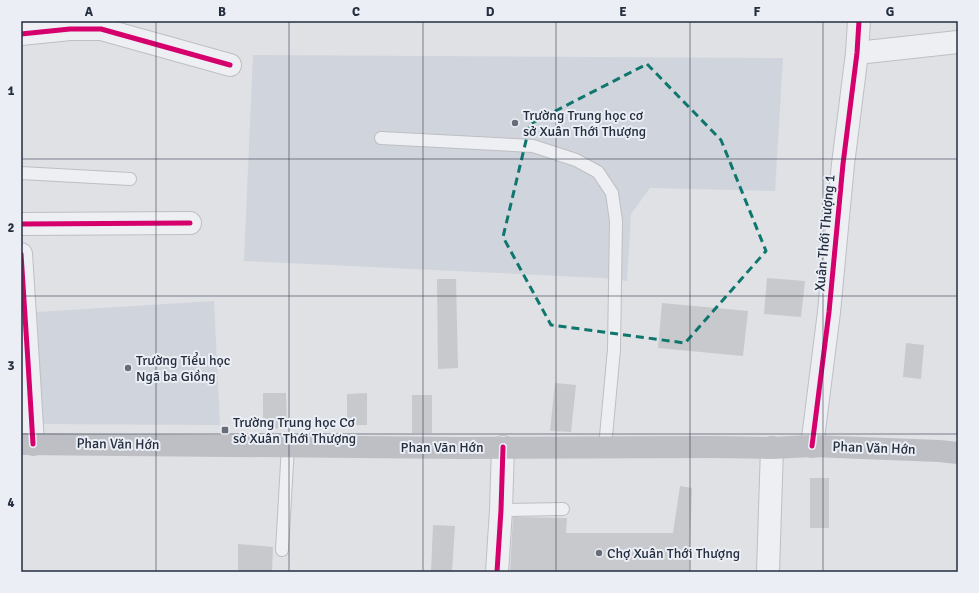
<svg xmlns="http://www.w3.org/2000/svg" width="979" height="593" font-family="Signika,sans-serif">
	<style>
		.built { fill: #d0d4dc }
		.building { fill: #c7c9cd }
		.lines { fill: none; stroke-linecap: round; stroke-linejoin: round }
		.service-casing { stroke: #bdbfc3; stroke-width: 14 }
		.minor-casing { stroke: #bdbfc3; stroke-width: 24 }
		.service { stroke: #eeeff2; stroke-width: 12 }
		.minor { stroke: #eeeff2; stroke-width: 22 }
		.secondary { stroke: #bdbfc5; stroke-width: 22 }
		.cycleway-casing { stroke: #ebeff5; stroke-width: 8 }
		.cycleway { stroke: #d6006c; stroke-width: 5 }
		.marked { fill: none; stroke: #0f766e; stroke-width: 3; stroke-dasharray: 8 5; stroke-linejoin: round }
		.grid { fill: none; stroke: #252e3f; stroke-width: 1; stroke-opacity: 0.55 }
		.poi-dot { fill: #666d79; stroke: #ebeff5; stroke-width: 1.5 }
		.labels { text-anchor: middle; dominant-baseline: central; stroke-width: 4; stroke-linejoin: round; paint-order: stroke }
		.poi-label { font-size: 14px; fill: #252e3f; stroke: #ebeff5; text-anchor: start }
		.street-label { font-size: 14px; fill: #252e3f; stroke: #ebeff5 }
		.neatline { fill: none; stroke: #252e3f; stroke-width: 1.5 }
		.grid-label { font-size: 13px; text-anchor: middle; font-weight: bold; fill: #252e3f }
	</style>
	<rect width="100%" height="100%" fill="#dfe1e5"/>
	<g class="built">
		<path d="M253,55L783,58L775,191L650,188L631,214L627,281L603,278L244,261Z"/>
		<path d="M214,301L220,425L40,424L37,312Z"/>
	</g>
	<g class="building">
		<path d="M767,278L805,281L801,317L764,314Z"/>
		<path d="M437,279H456L458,368L438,369Z"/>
		<path d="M662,303L748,311L743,356L658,348Z"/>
		<path d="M906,343L924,345L921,379L903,377Z"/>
		<path d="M555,383L576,385L571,432L550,431Z"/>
		<path d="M263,393H286L287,428L263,429Z"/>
		<path d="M367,393V425H347V394Z"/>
		<rect x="412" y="395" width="20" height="38"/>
		<rect x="810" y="478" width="19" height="50"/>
		<path d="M680,486L692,488L689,572H510L513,517L567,518L566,533H673Z"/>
		<path d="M433,525L455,526L452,572H431Z"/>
		<path d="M238,544L273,547L272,572H238Z"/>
	</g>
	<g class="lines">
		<g class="service-casing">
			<g id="service">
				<path d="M381,138L533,146L576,160L598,172L612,193L616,221L614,349L605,447"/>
				<path d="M21,173L130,179"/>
				<path d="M501,510L563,509"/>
				<path d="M282,550L288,446"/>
			</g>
		</g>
		<g class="minor-casing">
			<g id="minor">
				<path d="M21,34L70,29H101L230,65"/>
				<path d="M857,53L958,42"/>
				<path d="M21,224L190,223"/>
				<path d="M21,254L28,362L33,444"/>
				<path d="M812,446L829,312L843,164L857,53L859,21"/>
				<path d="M497,572L501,510L503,447"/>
				<path d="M768,572L772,448"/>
			</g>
		</g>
		<use href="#service" class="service"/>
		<use href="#minor" class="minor"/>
		<path class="secondary" d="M21,444L463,448L711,447L772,448L812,446L939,451L958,453"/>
		<g class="cycleway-casing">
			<g id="cycleway">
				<path d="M21,34L70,29H101L230,65"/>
				<path d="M21,224L190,223"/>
				<path d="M21,254L28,362L33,444"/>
				<path d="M812,446L829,312L843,164L857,53L859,21"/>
				<path d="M497,572L501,510L503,447"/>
			</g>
		</g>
		<use href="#cycleway" class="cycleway"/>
	</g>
	<path class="marked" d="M647,64L721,140L766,251L685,343L551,325L503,237L530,124Z"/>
	<path class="grid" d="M156,21V572M289,21V572M423,21V572M556,21V572M690,21V572M823,21V572M21,159H958M21,296H958M21,434H958"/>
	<g class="poi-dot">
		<circle cx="515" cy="123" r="4"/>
		<circle cx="128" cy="368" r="4"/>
		<rect x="221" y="426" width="8" height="8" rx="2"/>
		<circle cx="599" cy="553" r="4"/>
	</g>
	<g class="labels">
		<g class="poi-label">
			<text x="523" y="115">Trường Trung học cơ<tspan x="523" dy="16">sở Xuân Thới Thượng</tspan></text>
			<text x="136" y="360">Trường Tiểu học<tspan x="136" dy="16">Ngã ba Giồng</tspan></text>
			<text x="233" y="422">Trường Trung học Cơ<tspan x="233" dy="16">sở Xuân Thới Thượng</tspan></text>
			<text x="607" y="553">Chợ Xuân Thới Thượng</text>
		</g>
		<g class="street-label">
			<text transform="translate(825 233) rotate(-85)">Xuân Thới Thượng 1</text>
			<text transform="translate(118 444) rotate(1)">Phan Văn Hớn</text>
			<text x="442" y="447">Phan Văn Hớn</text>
			<text transform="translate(874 448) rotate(2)">Phan Văn Hớn</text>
		</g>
	</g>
	<rect width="979" height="593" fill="none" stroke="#ebeff5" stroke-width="44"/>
	<rect x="22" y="22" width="935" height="549" class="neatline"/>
	<g class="grid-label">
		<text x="89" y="16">A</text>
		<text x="222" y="16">B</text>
		<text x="356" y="16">C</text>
		<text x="490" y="16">D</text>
		<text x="623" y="16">E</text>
		<text x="757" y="16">F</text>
		<text x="890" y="16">G</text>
		<text x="11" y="95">1</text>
		<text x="11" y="232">2</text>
		<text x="11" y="370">3</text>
		<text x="11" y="507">4</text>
	</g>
</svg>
